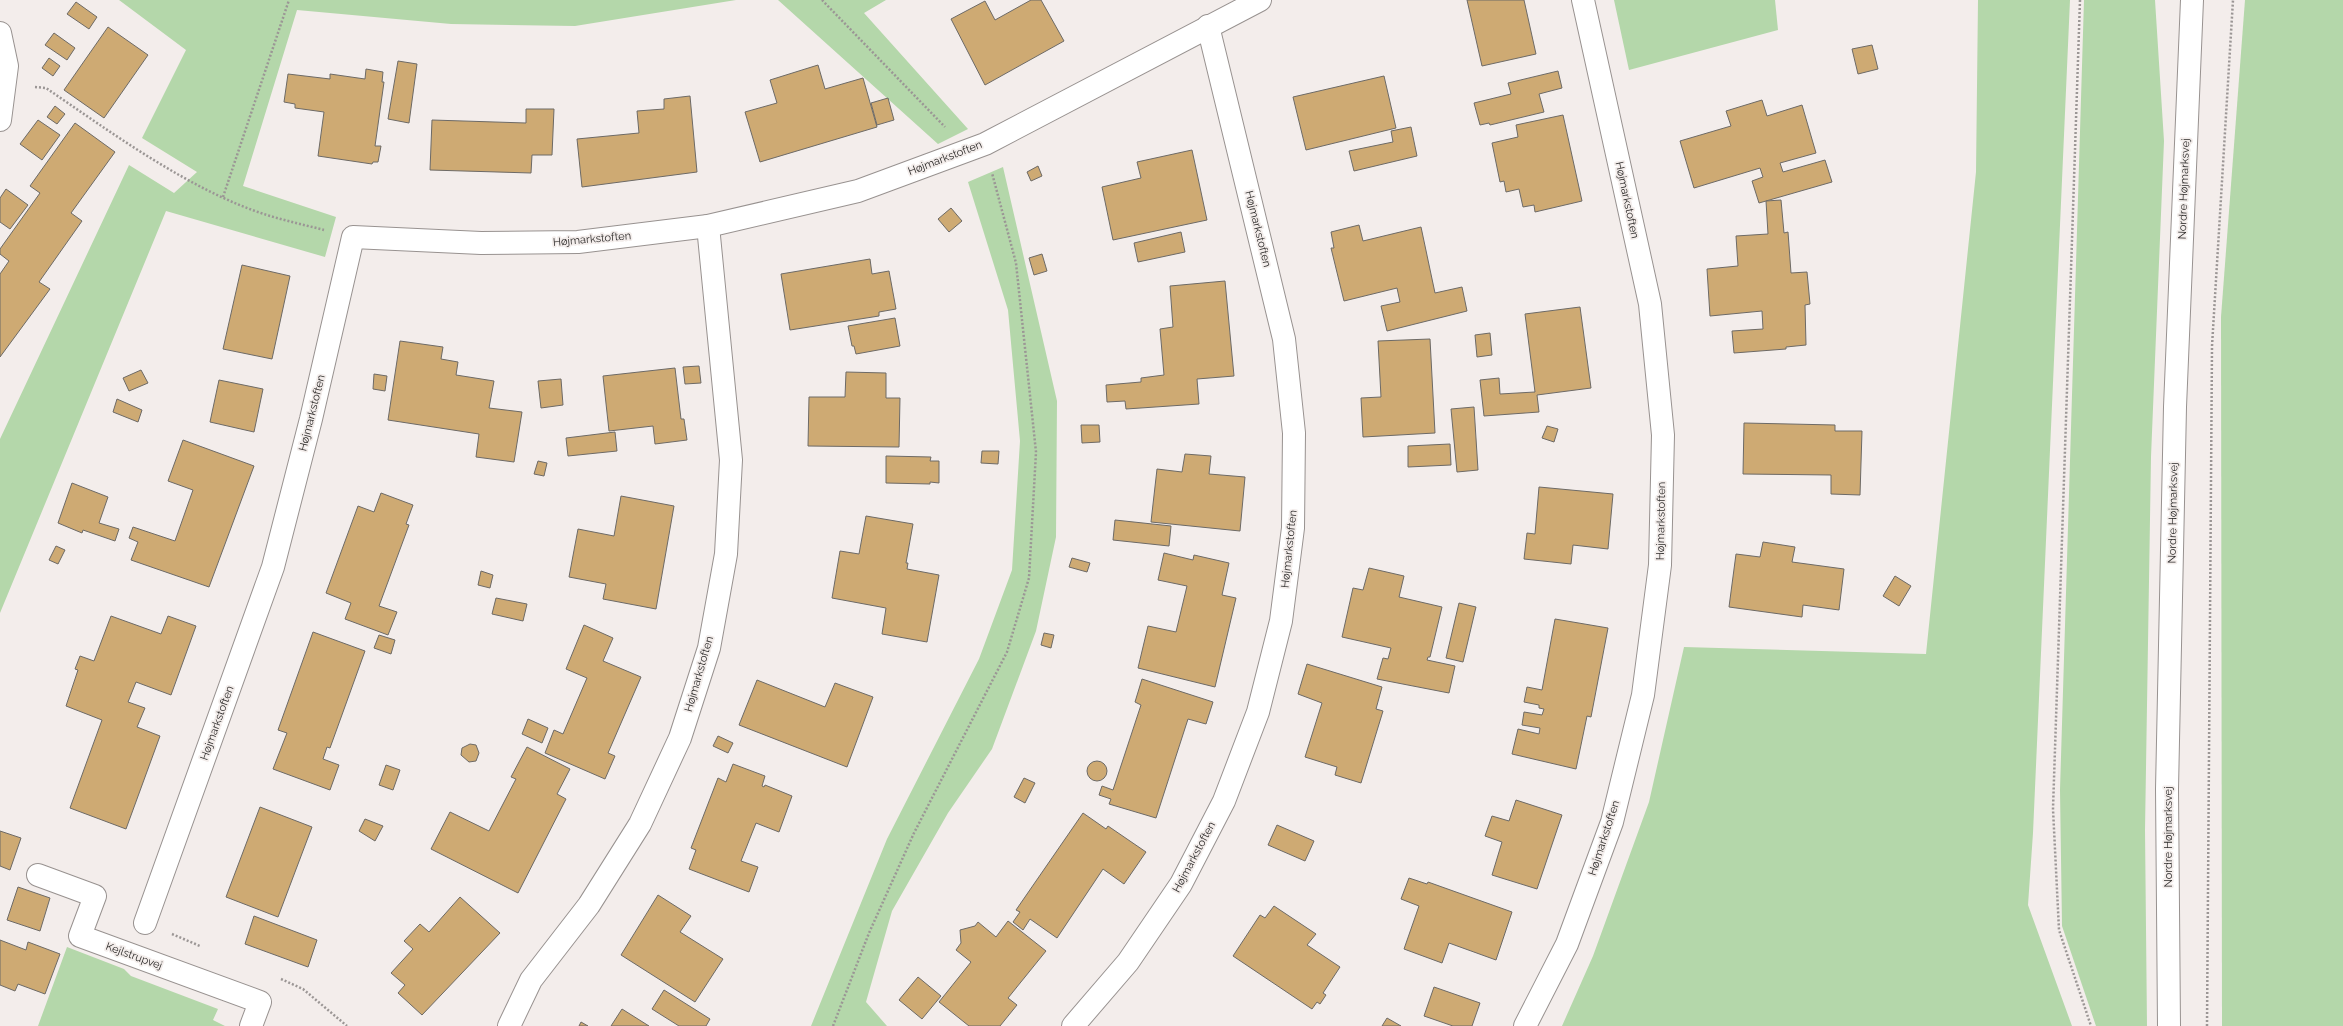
<svg xmlns="http://www.w3.org/2000/svg" width="2343" height="1026" font-family="Raleway,sans-serif">
	<style>
		.green { fill: #b4d7aa }
		.building { fill: #ceaa73; stroke: #6d6a66 }
		.lines { fill: none; stroke-linecap: round; stroke-linejoin: round }
		.minor-casing { stroke: #989290; stroke-width: 24 }
		.path { stroke: #9b9695; stroke-width: 2.5; stroke-dasharray: 2 2; stroke-linecap: butt }
		.minor { stroke: #fff; stroke-width: 22 }
		.labels { text-anchor: middle; dominant-baseline: central; stroke-width: 3.5; stroke-linejoin: round; paint-order: stroke }
		.street-label { font-size: 11px; fill: #2d2b2a; stroke: #f3edeb }
	</style>
	<rect width="100%" height="100%" fill="#f3edeb"/>
	<g class="green">
		<path d="M119,0H736L575,26L451,24L297,10L243,186L336,217L325,257L166,211L0,613V439L129,165L174,193L197,172L142,138L186,50Z"/>
		<path d="M778,0H886L864,13L968,129L938,144Z"/>
		<path d="M1614,0H1775L1778,30L1629,70Z"/>
		<path d="M1978,0H2070L2033,833L2028,905L2072,1026H1562L1593,956L1649,802L1684,647L1926,654L1976,172Z"/>
		<path d="M2084,0H2155L2164,141L2151,457L2145,830L2147,1026H2096L2062,926L2060,790Z"/>
		<path d="M2245,0H2343V1026H2222L2221,317Z"/>
		<path d="M1003,167L1057,401L1056,537L1036,631L992,749L948,813L892,911L866,1002L887,1026H811L887,839L979,659L1012,570L1020,441L1008,310L968,182Z"/>
		<path d="M67,947L124,969L131,976L218,1009L213,1020L225,1026H38Z"/>
	</g>
	<g class="building">
		<path d="M1031,0H1041L1064,41L985,85L951,19L985,1L995,20Z"/>
		<path d="M1467,0H1524L1536,54L1482,66Z"/>
		<path d="M76,2L97,17L89,29L67,14Z"/>
		<path d="M108,27L148,55L104,118L64,90Z"/>
		<path d="M54,33L75,48L67,60L45,45Z"/>
		<path d="M1872,45L1878,69L1858,74L1852,49Z"/>
		<path d="M49,58L60,66L53,76L42,68Z"/>
		<path d="M398,61L417,64L409,123L388,119Z"/>
		<path d="M818,65L825,89L863,78L877,127L760,162L745,112L777,103L770,80Z"/>
		<path d="M366,69L383,72L382,82H384L375,146H381L378,162H373L372,164L318,156L324,112L295,108V104L284,102L288,74L330,79V74L365,79Z"/>
		<path d="M1558,71L1562,88L1539,94L1544,112L1490,125L1489,123L1480,125L1474,103L1511,94L1508,83Z"/>
		<path d="M1384,76L1396,128L1306,150L1293,97Z"/>
		<path d="M690,96L697,172L582,187L577,139L639,133L637,111L664,109V99Z"/>
		<path d="M888,98L894,120L877,125L871,103Z"/>
		<path d="M1762,100L1767,116L1802,105L1816,153L1780,163L1783,172L1825,160L1832,182L1759,203L1752,181L1763,177L1760,168L1694,188L1680,141L1731,126L1726,111Z"/>
		<path d="M55,106L65,114L57,124L47,117Z"/>
		<path d="M526,109H554L552,155H532L531,173L430,170L432,120L526,123Z"/>
		<path d="M1563,115L1582,201L1535,212L1534,205L1523,207L1519,189L1506,192L1504,181L1500,182L1492,143L1518,137L1516,125Z"/>
		<path d="M38,120L60,135L42,160L20,144Z"/>
		<path d="M75,123L115,152L71,213L82,221L39,282L50,289L0,357V274L9,261L0,254V249L40,193L30,186Z"/>
		<path d="M1411,127L1417,156L1354,171L1349,151L1393,142L1391,131Z"/>
		<path d="M1192,150L1207,220L1113,240L1102,187L1141,178L1137,162Z"/>
		<path d="M1038,166L1042,176L1031,181L1027,172Z"/>
		<path d="M6,189L28,205L10,229L0,222V198Z"/>
		<path d="M1781,200L1784,233L1788,232L1791,273L1807,272L1810,304L1805,305L1806,345L1786,347V349L1734,353L1732,331L1763,329L1762,311L1710,316L1707,269L1738,266L1736,236L1768,234L1766,201Z"/>
		<path d="M951,208L962,221L949,232L938,219Z"/>
		<path d="M1359,225L1363,241L1421,227L1435,293L1462,287L1467,311L1387,331L1381,306L1400,302L1397,288L1344,301L1331,248H1334L1331,232Z"/>
		<path d="M1181,232L1185,252L1138,262L1134,243Z"/>
		<path d="M1042,254L1047,271L1034,275L1029,258Z"/>
		<path d="M870,259L872,274L889,271L896,309L879,312V316L790,330L781,274Z"/>
		<path d="M242,265L290,276L272,359L223,349Z"/>
		<path d="M1225,281L1234,376L1197,379L1199,404L1126,409L1125,401L1107,402L1106,385L1141,382V378L1164,375L1160,329L1173,327L1170,286Z"/>
		<path d="M1580,307L1591,388L1537,395L1539,412L1484,416L1480,380L1499,378L1500,394L1535,392L1525,314Z"/>
		<path d="M895,318L900,346L856,354L854,346H852L848,326Z"/>
		<path d="M1490,333L1492,355L1477,357L1475,335Z"/>
		<path d="M1430,339L1435,433L1363,437L1361,398L1381,397L1378,341Z"/>
		<path d="M400,341L443,347L441,359L458,362L456,375L494,381L489,408L522,412L514,462L476,457L479,434L388,420Z"/>
		<path d="M699,366L701,383L685,384L683,367Z"/>
		<path d="M675,368L681,419H684L687,440L655,444L653,426L609,431L603,376Z"/>
		<path d="M141,370L148,383L129,391L123,378Z"/>
		<path d="M846,372L886,373V398H900L899,447L808,446L809,397H845Z"/>
		<path d="M374,374L387,376L385,391L373,389Z"/>
		<path d="M561,379L563,405L541,408L538,381Z"/>
		<path d="M219,380L263,389L254,432L210,422Z"/>
		<path d="M117,399L142,410L138,422L113,412Z"/>
		<path d="M1474,407L1478,470L1457,472L1451,409Z"/>
		<path d="M1744,423L1835,425V431H1862L1860,495L1831,494V475L1743,474Z"/>
		<path d="M1081,425H1099L1100,442L1082,443Z"/>
		<path d="M1547,426L1558,429L1554,442L1542,438Z"/>
		<path d="M615,432L617,451L568,456L566,438Z"/>
		<path d="M183,440L254,466L209,587L131,560L138,542L129,538L133,527L175,541L193,490L168,481Z"/>
		<path d="M1450,444L1451,465L1408,467V446Z"/>
		<path d="M982,451H999L998,464L981,463Z"/>
		<path d="M1185,454L1211,456L1209,474L1245,477L1240,531L1151,522L1157,469L1182,472Z"/>
		<path d="M886,456L931,457L930,461H939V483L930,482V484L886,483Z"/>
		<path d="M538,461L547,463L544,476L534,474Z"/>
		<path d="M72,483L108,497L99,523L119,529L115,541L83,530L82,533L58,523Z"/>
		<path d="M1539,487L1613,494L1608,549L1573,545L1571,564L1524,559L1527,533L1535,534Z"/>
		<path d="M381,493L413,505L406,524L409,525L379,606L397,612L388,635L345,619L351,603L326,593L358,506L374,512Z"/>
		<path d="M621,496L674,506L656,609L603,599L606,584L569,577L578,529L614,536Z"/>
		<path d="M866,516L913,524L906,563H908L907,569L939,575L927,642L882,634L886,608L832,598L840,551L859,554Z"/>
		<path d="M1115,520L1171,526L1169,546L1113,540Z"/>
		<path d="M1763,542L1795,547L1792,562L1844,569L1839,610L1803,605L1802,617L1729,607L1736,554L1760,557Z"/>
		<path d="M56,546L65,550L58,564L49,560Z"/>
		<path d="M1164,553L1193,560L1194,555L1229,563L1222,595L1236,598L1215,687L1138,668L1148,626L1176,632L1187,586L1158,580Z"/>
		<path d="M1072,558L1090,563L1087,572L1069,567Z"/>
		<path d="M1369,568L1404,576L1399,597L1442,607L1430,657H1428L1427,660L1455,666L1449,693L1377,679L1383,658L1388,659L1391,648L1342,637L1353,588L1363,590Z"/>
		<path d="M481,571L493,575L490,588L478,585Z"/>
		<path d="M1895,576L1911,586L1899,606L1883,596Z"/>
		<path d="M496,598L527,604L523,621L492,614Z"/>
		<path d="M1459,603L1476,607L1463,662L1446,658Z"/>
		<path d="M111,616L161,634L168,616L196,626L171,695L136,682L128,702L145,708L137,727L160,736L126,829L70,808L102,720L66,706L78,670L75,669L80,656L94,661Z"/>
		<path d="M1555,619L1608,628L1591,717L1587,716L1576,769L1512,754L1518,729L1539,734L1540,728L1522,725L1524,712L1542,715L1544,709L1539,708V705L1524,702L1527,687L1542,690Z"/>
		<path d="M584,625L613,638L603,661L641,677L608,753L615,756L605,779L545,753L554,730L563,734L587,678L566,669Z"/>
		<path d="M313,632L365,651L330,748L327,747L323,759L339,765L330,790L273,769L287,733L278,730Z"/>
		<path d="M1044,633L1054,635L1051,648L1041,645Z"/>
		<path d="M379,635L395,640L391,654L374,648Z"/>
		<path d="M1307,664L1382,687L1376,709L1383,711L1361,783L1335,775L1337,767L1305,757L1322,703L1298,694Z"/>
		<path d="M1142,679L1213,702L1206,724L1188,719L1156,818L1109,804L1111,799L1099,795L1102,786L1113,790L1141,705L1135,702Z"/>
		<path d="M757,680L825,707L835,683L873,697L847,767L739,725Z"/>
		<path d="M528,719L548,728L542,743L522,734Z"/>
		<path d="M718,736L733,743L728,753L713,746Z"/>
		<path d="M470,744L476,745L479,753L476,761L469,762L461,755L462,748Z"/>
		<path d="M527,747L570,769L557,794L566,799L518,893L431,849L450,812L489,831L516,779L511,777Z"/>
		<circle cx="1097" cy="771" r="10"/>
		<path d="M733,764L765,776L762,786L764,787L765,785L792,796L779,832L756,823L741,861L758,867L749,892L689,869L696,850L691,848L718,778L726,782Z"/>
		<path d="M386,765L400,770L393,790L379,785Z"/>
		<path d="M1024,778L1035,783L1025,803L1014,797Z"/>
		<path d="M1516,800L1562,815L1537,889L1492,875L1502,842L1485,836L1492,816L1509,821Z"/>
		<path d="M260,807L312,827L278,917L226,897Z"/>
		<path d="M1083,813L1106,829L1108,826L1146,852L1124,884L1103,869L1057,938L1030,919L1023,930L1013,922L1020,912L1016,910Z"/>
		<path d="M365,819L383,826L375,841L359,831Z"/>
		<path d="M1277,825L1314,841L1305,861L1268,845Z"/>
		<path d="M0,831L21,838L10,870L0,866Z"/>
		<path d="M1409,878L1427,884L1428,882L1512,912L1496,960L1449,943L1442,963L1404,949L1419,906L1401,899Z"/>
		<path d="M18,887L50,898L40,931L7,920Z"/>
		<path d="M658,895L691,916L680,932L723,959L695,1002L621,955Z"/>
		<path d="M460,897L500,933L422,1015L398,993L405,985L391,973L413,949L404,941L420,924L429,932Z"/>
		<path d="M1274,906L1316,934L1307,945L1340,967L1323,993L1326,995L1320,1004L1317,1002L1312,1009L1233,956L1260,915L1265,918Z"/>
		<path d="M254,916L317,940L308,967L245,944Z"/>
		<path d="M1008,921L1046,951L1008,998L1017,1005L1000,1026H969L939,1002L971,962L956,950L961,943L960,930L975,926L978,922L996,937Z"/>
		<path d="M0,940L26,950L28,942L60,954L45,994L18,984L15,991L0,985Z"/>
		<path d="M918,977L941,996L922,1019L899,1000Z"/>
		<path d="M1434,987L1480,1003L1472,1026H1453L1424,1016Z"/>
		<path d="M664,990L710,1019L706,1026H679L652,1009Z"/>
		<path d="M622,1009L649,1026H611Z"/>
		<path d="M1387,1018L1401,1026H1382Z"/>
		<path d="M581,1022L588,1026H579Z"/>
	</g>
	<g class="lines">
		<g class="minor-casing">
			<g id="minor">
				<path d="M0,33L7,66L0,120"/>
				<path d="M38,875L95,896L80,936L260,1002L251,1026"/>
				<path d="M145,923L273,567L311,419L353,237L481,243L578,242L708,226L858,191L985,144L1260,0"/>
				<path d="M509,1026L531,980L589,905L640,824L680,738L709,648L726,554L731,460L708,226"/>
				<path d="M1073,1026L1128,962L1181,884L1224,801L1258,712L1281,621L1293,528L1294,433L1284,339L1208,26"/>
				<path d="M1525,1026L1567,944L1612,822L1643,695L1660,565L1663,435L1650,304L1583,0"/>
				<path d="M2169,1026L2167,789L2175,407L2192,0"/>
			</g>
		</g>
		<g class="path">
			<path d="M822,0L945,127"/>
			<path d="M2080,0L2053,809L2059,930L2091,1026"/>
			<path d="M35,87L46,88C112,133 191,191 267,215C286,221 305,225 324,230"/>
			<path d="M223,197L289,0"/>
			<path d="M172,934L200,946"/>
			<path d="M281,979L303,989L347,1026"/>
			<path d="M833,1026L869,933L914,833L1007,652L1029,578L1036,452L1016,263L992,173"/>
			<path d="M2207,1026L2212,346L2233,0"/>
		</g>
		<use href="#minor" class="minor"/>
	</g>
	<g class="labels">
		<g class="street-label">
			<text transform="translate(945 158) rotate(-21)">Højmarkstoften</text>
			<text transform="translate(2184 189) rotate(-88)">Nordre Højmarksvej</text>
			<text transform="translate(1627 200) rotate(78)">Højmarkstoften</text>
			<text transform="translate(1258 229) rotate(76)">Højmarkstoften</text>
			<text transform="translate(592 239) rotate(-5)">Højmarkstoften</text>
			<text transform="translate(312 413) rotate(-76)">Højmarkstoften</text>
			<text transform="translate(2173 513) rotate(-89)">Nordre Højmarksvej</text>
			<text transform="translate(1661 521) rotate(-89)">Højmarkstoften</text>
			<text transform="translate(1289 549) rotate(-84)">Højmarkstoften</text>
			<text transform="translate(699 674) rotate(-74)">Højmarkstoften</text>
			<text transform="translate(217 723) rotate(-70)">Højmarkstoften</text>
			<text transform="translate(2168 837) rotate(-90)">Nordre Højmarksvej</text>
			<text transform="translate(1604 838) rotate(-72)">Højmarkstoften</text>
			<text transform="translate(1194 857) rotate(-62)">Højmarkstoften</text>
			<text transform="translate(134 956) rotate(20)">Kejlstrupvej</text>
		</g>
	</g>
</svg>
